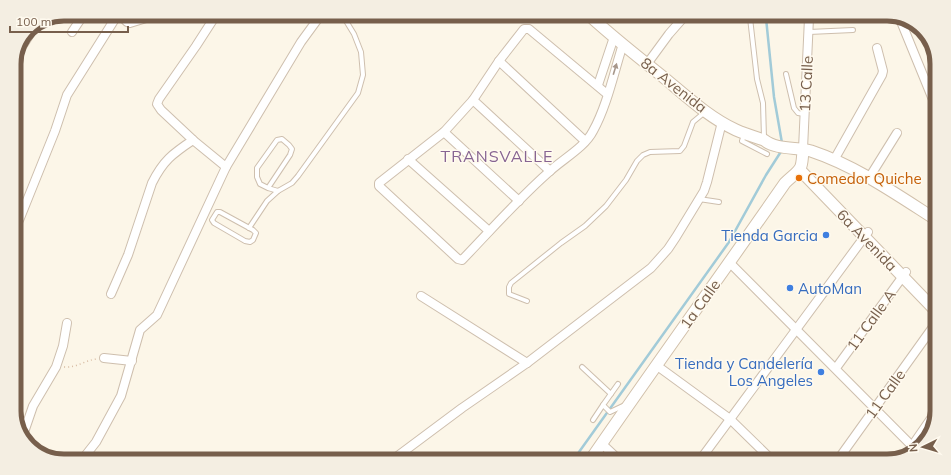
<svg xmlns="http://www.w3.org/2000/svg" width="951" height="475" font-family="Mulish,sans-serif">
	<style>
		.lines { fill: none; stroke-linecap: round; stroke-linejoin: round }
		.stream { stroke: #a2cbd8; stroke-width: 2.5 }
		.lane-casing { stroke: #cebfae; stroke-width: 6 }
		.street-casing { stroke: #cebfae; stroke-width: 10 }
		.secondary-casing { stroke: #d1c0ab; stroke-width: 13 }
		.path { stroke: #d7bba2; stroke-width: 1.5; stroke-dasharray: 1 3; stroke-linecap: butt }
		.lane { stroke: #fff; stroke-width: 4 }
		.street { stroke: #fff; stroke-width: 8 }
		.secondary { stroke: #fff; stroke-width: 11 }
		.oneway { fill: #a7978b }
		.food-dot { fill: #e8710a; stroke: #fffaef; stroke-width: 1.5 }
		.shop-dot { fill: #3f7fe0; stroke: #fffaef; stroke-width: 1.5 }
		.labels { text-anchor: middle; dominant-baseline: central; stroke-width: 3; stroke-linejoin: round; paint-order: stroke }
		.street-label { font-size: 15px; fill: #775f4c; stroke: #fffaef }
		.food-label { font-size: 15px; fill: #c56008; stroke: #fffaef; text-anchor: start }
		.shop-label { font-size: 15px; fill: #366cbe; stroke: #fffaef; text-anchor: end }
		.neighbourhood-label { font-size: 16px; letter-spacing: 1px; fill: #876492; stroke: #fffaef }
		.rim { fill: none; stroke: #775f4c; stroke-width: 5 }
	</style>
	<rect width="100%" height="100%" fill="#fcf6e8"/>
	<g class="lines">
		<g class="stream">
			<path d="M766,18L774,97L782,143"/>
			<path d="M574,459L729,242L766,175L782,150"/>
		</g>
		<g class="lane-casing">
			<g id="lane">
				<path d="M750,18L757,79L763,103L764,138"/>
				<path d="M809,32L853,30"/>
				<path d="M786,74L794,108L798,113L804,114"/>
				<path d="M744,135L742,141L767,154"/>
				<path d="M268,188L290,155L292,149L289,145L282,139L277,140L257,168V177L260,184L268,188L278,191L292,183L298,176L358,93L363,75L361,52L354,34L343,16"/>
				<path d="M699,199L719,202"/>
				<path d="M217,212H220L253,230L256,233L253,240L250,242L245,241L214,223L212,220Z"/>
				<path d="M249,228L267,201L278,191"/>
				<path d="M527,301L509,294V287L511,283L561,243L585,226L606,206L626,180L637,161L643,155L650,152L680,151L684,146L693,122L705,112"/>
				<path d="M582,367L611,394"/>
				<path d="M618,384L603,405L610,412L625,405"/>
				<path d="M593,420L603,405"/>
				<path d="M903,456L912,446"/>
			</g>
		</g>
		<g class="street-casing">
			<g id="street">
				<path d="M119,14L127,22L130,23L156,15"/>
				<path d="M216,15L196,46L159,99L157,104L161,110L193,140L226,167"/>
				<path d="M900,19L936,107"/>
				<path d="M72,32L84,14"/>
				<path d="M16,56L35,26"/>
				<path d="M499,61L585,141"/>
				<path d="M647,64L669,34L683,18"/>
				<path d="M598,85L614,37"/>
				<path d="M607,94L529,29H524L499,61L473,100L444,132L379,183V186L458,259L462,260C491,230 519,198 550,171C563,159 585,147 593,131C607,106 614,72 623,44"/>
				<path d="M473,100L550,171"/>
				<path d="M444,132L519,201"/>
				<path d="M803,149L809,18"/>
				<path d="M408,159L489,231"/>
				<path d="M834,160L882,75L883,71L877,48"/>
				<path d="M869,178L897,133"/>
				<path d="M14,230L20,218L55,131L67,95L118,14"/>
				<path d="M730,263L916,450"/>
				<path d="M111,294L128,255L152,183C163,161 172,154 193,140"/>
				<path d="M421,296L527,363"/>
				<path d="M104,358L132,361"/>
				<path d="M656,365L730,419L772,460"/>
				<path d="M836,368L906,272"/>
				<path d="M22,438L33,406L56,367L63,346L67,323"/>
				<path d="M602,444L618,459"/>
				<path d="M912,446L932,417"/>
				<path d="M85,456L96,442L121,396L140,330L157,315L226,167L301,42L320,16"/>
				<path d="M395,458L462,408L527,363L651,268L668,249L676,237L704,191L707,182L722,122"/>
				<path d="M700,460L868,232"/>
				<path d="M837,461L933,327"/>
			</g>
		</g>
		<g class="secondary-casing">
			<g id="secondary">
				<path d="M591,17C614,38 638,57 662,76C685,95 708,117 736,130C745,134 755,137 764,140C776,150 798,147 811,151C856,166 896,194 935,219"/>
				<path d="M800,170L934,309"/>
				<path d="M591,459C655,366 721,275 785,183C801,168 802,172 803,149"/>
			</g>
		</g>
		<g class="path">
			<path d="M64,367C77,368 85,360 97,359"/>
			<path d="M562,459L565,455"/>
		</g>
		<use href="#lane" class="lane"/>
		<use href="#street" class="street"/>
		<use href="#secondary" class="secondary"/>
	</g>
	<defs><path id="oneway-solid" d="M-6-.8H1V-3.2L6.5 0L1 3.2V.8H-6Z"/></defs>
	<use class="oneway" href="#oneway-solid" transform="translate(615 69) rotate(-73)"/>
	<circle class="food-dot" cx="799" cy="178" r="4"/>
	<g class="shop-dot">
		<circle cx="826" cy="235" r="4"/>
		<circle cx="790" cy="288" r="4"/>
		<circle cx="821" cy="372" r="4"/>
	</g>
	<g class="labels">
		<g class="street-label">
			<text transform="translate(806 84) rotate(-87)">13 Calle</text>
			<text transform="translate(674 85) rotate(38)">8a Avenida</text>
			<text transform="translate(867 240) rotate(46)">6a Avenida</text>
			<text transform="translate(700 304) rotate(-54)">1a Calle</text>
			<text transform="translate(871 320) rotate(-54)">11 Calle A</text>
			<text transform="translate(885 394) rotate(-54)">11 Calle</text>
		</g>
		<g class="food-label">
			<text x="807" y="178">Comedor Quiche</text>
		</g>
		<g class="shop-label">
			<text x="818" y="235">Tienda Garcia</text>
			<text x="798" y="288" text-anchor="start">AutoMan</text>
			<text x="813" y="363">Tienda y Candelería<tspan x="813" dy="17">Los Angeles</tspan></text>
		</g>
		<g class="neighbourhood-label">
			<text x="497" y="156">TRANSVALLE</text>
		</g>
	</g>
	<path d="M0 0H951V475H0ZM64 21H887A43 43 0 0 1 930 64V411A43 43 0 0 1 887 454H64A43 43 0 0 1 21 411V64A43 43 0 0 1 64 21Z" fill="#f4eee2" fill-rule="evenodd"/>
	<path class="rim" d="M64 21H887A43 43 0 0 1 930 64V411A43 43 0 0 1 887 454H64A43 43 0 0 1 21 411V64A43 43 0 0 1 64 21Z"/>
	<g transform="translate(923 447) rotate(265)" stroke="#fffaef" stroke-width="3" paint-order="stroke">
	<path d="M0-3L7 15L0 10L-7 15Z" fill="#775f4c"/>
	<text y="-6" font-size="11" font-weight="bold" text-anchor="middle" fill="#775f4c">N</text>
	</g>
	<path d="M10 26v6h118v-6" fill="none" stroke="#775f4c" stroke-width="2"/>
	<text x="16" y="26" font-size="12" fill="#775f4c" stroke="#fffaef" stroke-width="3" paint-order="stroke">100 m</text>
</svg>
